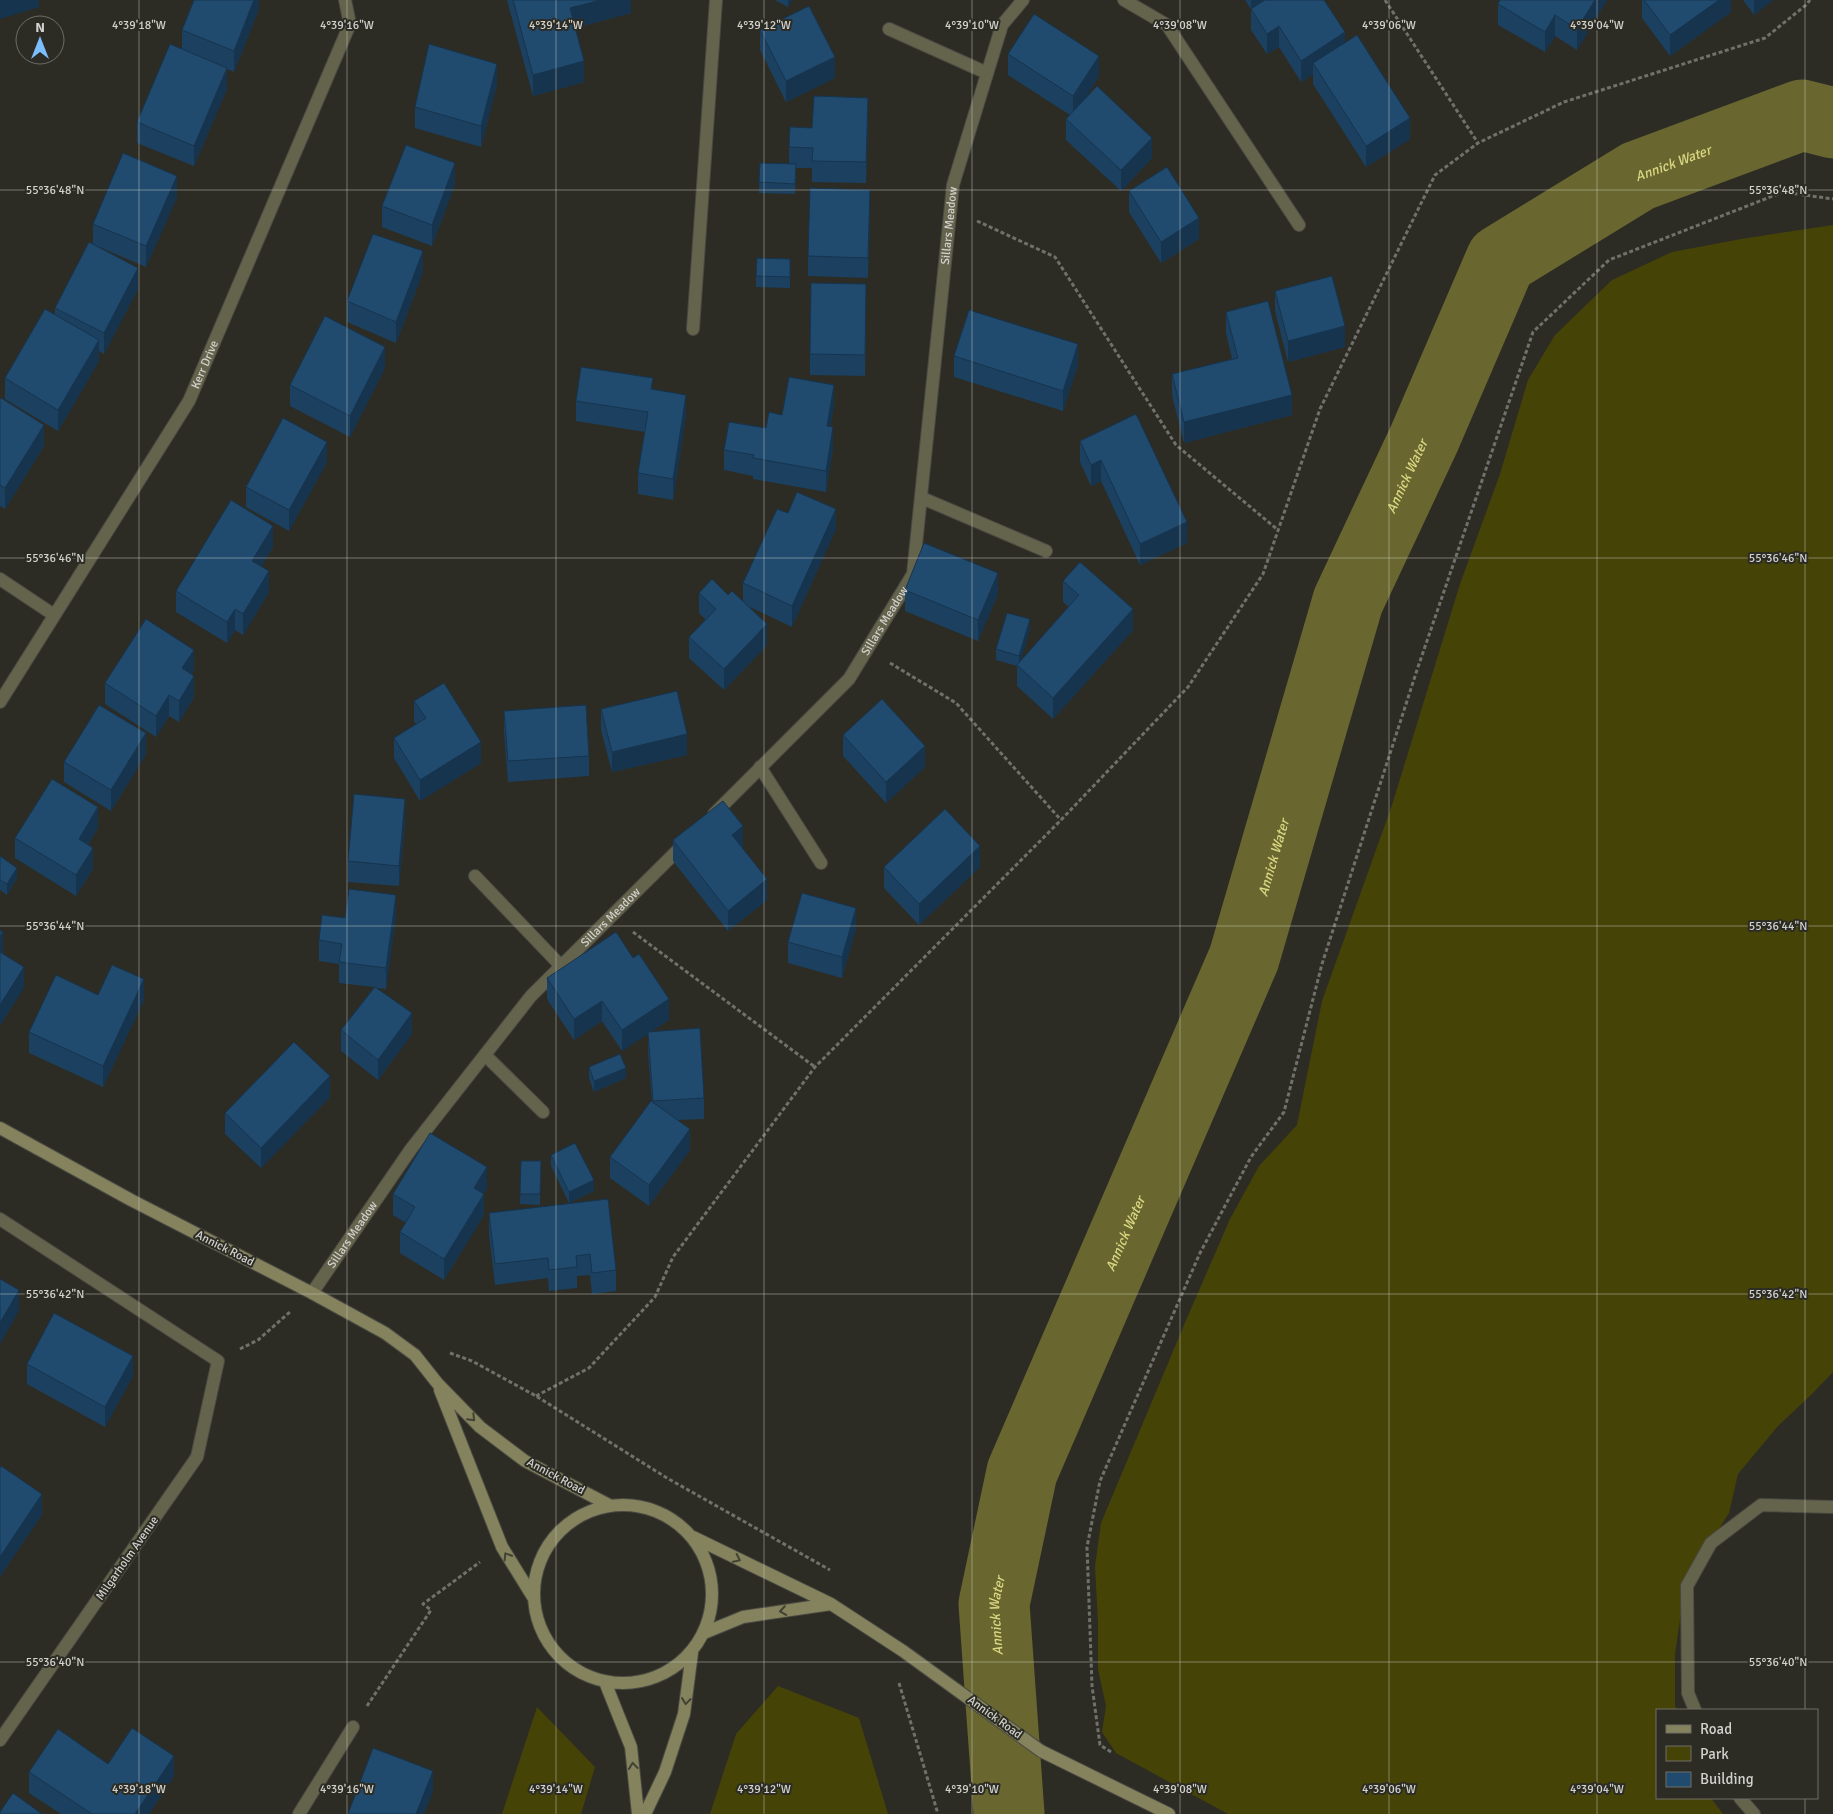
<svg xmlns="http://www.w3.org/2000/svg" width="1833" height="1814" viewBox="0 0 1833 1814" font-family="Signika,sans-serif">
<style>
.green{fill:#464306}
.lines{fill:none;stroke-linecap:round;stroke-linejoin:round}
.river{stroke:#69672f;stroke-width:71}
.service-casing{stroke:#4a4a43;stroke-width:14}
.minor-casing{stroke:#4a4a43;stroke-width:14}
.secondary-casing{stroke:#4a4a43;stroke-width:14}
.path{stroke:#71716c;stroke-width:3;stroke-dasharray:4 2.5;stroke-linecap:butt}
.service{stroke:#64644d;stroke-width:12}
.minor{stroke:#64644d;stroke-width:12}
.secondary{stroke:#84835e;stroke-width:12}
.wall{fill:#1c405f}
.shaded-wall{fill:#16344e}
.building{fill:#204b6f;stroke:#16344e}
.oneway{stroke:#424233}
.ticks{fill:none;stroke:#d1d1cd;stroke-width:1;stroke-opacity:0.45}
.labels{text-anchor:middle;stroke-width:4;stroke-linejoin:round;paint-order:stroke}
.street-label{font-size:12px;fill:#d1d1cd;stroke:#2c2c25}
.water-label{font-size:14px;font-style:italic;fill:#d9d781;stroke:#2c2c25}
.ticks-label{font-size:12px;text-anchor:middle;fill:#d1d1cd;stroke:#2c2c25;stroke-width:4;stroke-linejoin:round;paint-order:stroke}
</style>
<rect width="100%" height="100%" fill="#2c2c25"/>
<path class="green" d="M1833 225V1372L1812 1394 1778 1426 1738 1474 1729 1513 1702 1556 1682 1606 1675 1654V1705L1677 1710H1657V1798H1711L1723 1814H1228L1116 1753 1102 1732 1106 1706 1098 1669V1623L1095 1566 1101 1523 1184 1325 1230 1219 1259 1166 1297 1125 1322 1001 1392 805 1460 584 1500 474 1528 380 1555 335 1612 280 1672 252 1741 239Z
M778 1686 859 1718 888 1814H710L736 1734Z
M537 1707 595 1767 581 1814H502Z"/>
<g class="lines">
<path class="river" id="s1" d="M1009 1814 994 1604 1022 1472 1244 958 1348 601 1424 439 1501 260 1638 176 1802 115 1833 123"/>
<g class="service-casing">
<path id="service" d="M693 329 716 0
M1695 1710 1688 1693 1687 1586 1711 1543 1761 1505 1833 1507
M1740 1798 1754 1814"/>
</g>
<g class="minor-casing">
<g id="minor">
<path d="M1124 0 1167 25 1299 225"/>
<path d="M889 29 987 73"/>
<path d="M922 498 1046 551"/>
<path d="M0 579 54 615"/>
<path id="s2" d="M0 702 189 401 350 24 345 0"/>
<path d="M760 767 821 863"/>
<path id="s3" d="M714 814 849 679 913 574 953 185 1002 25 1023 0"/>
<path d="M475 876 561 966"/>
<path d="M485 1055 543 1112"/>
<path d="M0 1219 218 1361 197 1457 0 1740"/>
<path id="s4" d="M312 1293 411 1149 531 996 686 842"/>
<path d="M299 1814 353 1727"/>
</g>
</g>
<g class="secondary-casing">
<path id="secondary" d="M0 1128 131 1200 312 1293 385 1333 415 1355 438 1384 480 1427 525 1461 609 1505
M440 1390 502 1547 533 1597
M534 1594a89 89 0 1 1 178 0a89 89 0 1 1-178 0Z
M693 1537 831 1604 903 1651 1041 1751 1169 1814
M704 1633 743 1617 831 1604
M605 1682 631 1747 638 1814
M645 1814 665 1772 684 1714 692 1653"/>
</g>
<path class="path" d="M1385 0 1478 143
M977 221 1055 257 1176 445 1278 530
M890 663 956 703 1061 820
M633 932 815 1067
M240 1349 258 1340 291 1311
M450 1353 472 1361 536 1396 667 1478 830 1570
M536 1396 589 1368 655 1297 673 1257 815 1067 1061 820 1188 687 1263 574 1320 409 1435 175 1478 143 1564 102 1765 38 1806 5 1810 0
M899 1683 938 1814
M367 1706 431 1610 423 1604 480 1562
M1111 1752 1100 1745 1092 1686 1087 1547 1100 1481 1200 1253 1251 1157 1284 1112 1322 964 1417 670 1533 332 1609 260 1783 192 1833 199"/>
<use href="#service" class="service"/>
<use href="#minor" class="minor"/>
<use href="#secondary" class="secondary"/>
</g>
<path class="wall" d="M259 0V9L234 72 227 69V89L194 166 137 143V122L182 49V30Z
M507 0H631V13L575 28 584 82 533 96Z
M775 0H792L788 7Z
M1245 0H1324L1345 43 1410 139 1366 167 1313 84V74L1301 82 1279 47 1267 54 1251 30V9Z
M1607 0 1577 50 1555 36 1545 52 1498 25V4Z
M1642 0H1731V12L1670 56 1642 18Z
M1743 0H1773L1754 15Z
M760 30 835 78 786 102 760 50Z
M1008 54 1099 76 1083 101 1152 158 1121 191 1066 140V119L1070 115 1008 75Z
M497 85 481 147 415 128V107Z
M868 119 866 183 812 182V168H796L795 194 759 193 760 163 789 164V147L812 128Z
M455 184 432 246 382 227V206Z
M1129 191 1199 239 1161 263 1129 212Z
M177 197 146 267 97 246 138 289 104 354 99 351V361L58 431 5 399V378L55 315V308L93 244V224Z
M870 211 868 278 808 276V256Z
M790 259V288L756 287V276Z
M423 272 396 343 347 322V301Z
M1275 291 1345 347 1288 362 1275 311Z
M866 305 865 376 810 375V354Z
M1226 312 1292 415 1184 443 1172 395V374L1232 359 1226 333Z
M954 356 1078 365 1063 411 954 377Z
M385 368 350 437 290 406V385Z
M0 399 44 446 5 509 0 506Z
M576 401 686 416 673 500 638 494V473L645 432 576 421Z
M834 406 830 427 833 448 826 492 753 479V476L724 470V450L766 428 782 415Z
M1136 414 1187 543 1140 565 1101 481 1091 486 1080 462V441Z
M327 462 289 531 246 507V487Z
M788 513 836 529 792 627 750 607 767 645 724 690 689 658V637L706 620 699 613V593L728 595 743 601V583Z
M273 547 261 566 269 592 243 635 235 630 227 643 176 612V591Z
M1063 581 1133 630 1053 719 1017 686V666L996 660V649L1030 630 1020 661 1069 607 1063 602Z
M905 590 998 594 978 641 905 611Z
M194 670 191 674 194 697 179 722 169 716 156 737 105 704V683Z
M414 701 481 763 420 801 394 758V738L416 724 414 721Z
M601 709 687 755 612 772 601 730Z
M504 711 589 756V776L508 782 504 732Z
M843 735 925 767 886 803 843 756Z
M146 754 111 811 64 782V762Z
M405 820 399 886 348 882V861Z
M98 828 88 845 93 869 76 896 15 858V838Z
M673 840 743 847 742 848 767 900 728 931 673 861Z
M0 856 17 878 7 895 0 890Z
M884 867H980L919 925 884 888Z
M396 916 386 989 376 988 412 1034 378 1080 341 1051V1030L374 987 339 983V964L319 961V940L345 918Z
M856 929 842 978 788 963V942Z
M547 978 669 1020 652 1031 704 1098V1119L678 1120 690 1150 649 1206 610 1178V1157L652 1102 648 1053V1034L622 1051 602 1021 574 1040 547 999Z
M98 995 144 1000 103 1087 29 1053V1032Z
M589 1067 626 1078 594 1092 589 1078Z
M330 1097 261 1168 225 1134V1113Z
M551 1155 594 1191 569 1203 551 1166Z
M521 1161H541L540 1205 520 1204Z
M487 1188 483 1194 484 1215 444 1280 400 1253V1232L406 1223 393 1215V1194Z
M608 1199 616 1270V1291L592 1294 590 1275 577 1276V1288L549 1291 548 1278 495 1285 489 1234V1213Z
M27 1364 133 1376 105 1427 27 1384Z
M108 1764 174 1776 149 1814H61L29 1793V1772Z"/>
<path class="shaded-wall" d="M0 0H39V7L0 19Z
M254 0H259V9L234 72V51Z
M601 0H631V13L570 29V8Z
M788 0H792L788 7Z
M1251 0H1266L1251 9Z
M1595 0H1607L1577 50V29Z
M1719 0H1731V12L1670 56V35Z
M1754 0H1773L1754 15Z
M1555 15V36L1545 52V32Z
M1279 26V47L1267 54V34Z
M1345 32V53L1313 63V74L1301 82V61Z
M1099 56V76L1073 117V96Z
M835 57V78L786 102V81Z
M584 61V82L533 96V75Z
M497 64V85L481 147V126Z
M227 68V89L194 166V146Z
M868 98V119L866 183V162Z
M1410 118V139L1366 167V146Z
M1152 138V158L1121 191V170Z
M455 163V184L432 246V225Z
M177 176V197L146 267V246Z
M870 190V211L868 278V258Z
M1199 218V239L1161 263V242Z
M423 251V272L396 343V322Z
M138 268V289L104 354V333Z
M1345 326V347L1288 362V341Z
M99 340V361L58 431V410Z
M1078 344V365L1063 411V391Z
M385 347V368L350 437V416Z
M834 385V406L827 447V426Z
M686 395V416L673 500V479Z
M1292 395V415L1184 443V422Z
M44 425V446L5 509V488Z
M833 427V448L826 492V471Z
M327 442V462L289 531V510Z
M1101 460V481L1091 486V465Z
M836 509V529L792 627V606Z
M1187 522V543L1140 565V544Z
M273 526V547L252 582V561Z
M269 571V592L243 635V614Z
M998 573V594L978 641V620Z
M235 609V630L227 643V622Z
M1133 609V630L1053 719V698Z
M1030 619V630L1019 666V656Z
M767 624V645L724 690V669Z
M194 650V670L182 689V668Z
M194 676V697L179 722V701Z
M169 695V716L156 737V716Z
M146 733V754L111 811V790Z
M687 734V755L612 772V752Z
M481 742V763L420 801V780Z
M925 746V767L886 803V782Z
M405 799V820L399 886V866Z
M98 807V828L79 860V839Z
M743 826V847L732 856V835Z
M980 846V867L919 925V904Z
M93 848V869L76 896V875Z
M17 868V878L7 895V884Z
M767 879V900L728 931V911Z
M396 895V916L386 989V968Z
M856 908V929L842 978V957Z
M3 932V953L0 958V937Z
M24 967V988L0 1026V1005Z
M144 979V1000L103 1087V1066Z
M669 999V1020L622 1051V1030Z
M602 1001V1021L574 1040V1019Z
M412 1013V1034L378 1080V1060Z
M626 1068V1078L594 1092V1081Z
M330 1076V1097L261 1168V1148Z
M690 1129V1150L649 1206V1185Z
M487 1167V1188L474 1209V1188Z
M594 1180V1191L569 1203V1192Z
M484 1194V1215L444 1280V1259Z
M19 1290V1311L0 1344V1323Z
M133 1356V1376L105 1427V1407Z
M42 1494V1515L0 1577V1557Z
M174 1756V1776L149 1814H135Z
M433 1771V1792L424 1814H416Z"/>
<path class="building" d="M194 0H254L234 51 182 30Z
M513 0H601L570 8 584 61 533 75Z
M1265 0H1324L1345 32 1301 61 1279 26 1267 34 1251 9Z
M1500 0H1595L1577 29 1555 15 1545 32 1498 4Z
M1644 0H1719L1670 35Z
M809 6 835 57 786 81 760 30Z
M1034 14 1099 56 1073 96 1008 54Z
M1357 35 1410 118 1366 146 1313 63Z
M170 44 227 68 194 146 137 122Z
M429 44 497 64 481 126 415 107Z
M1097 86 1152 138 1121 170 1066 119Z
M814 96 868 98 866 162 812 161 813 148 789 147 790 127 812 128Z
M406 145 455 163 432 225 382 206Z
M123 153 177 176 146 246 93 224Z
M760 163 796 164 795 184 759 182Z
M1167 167 1199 218 1161 242 1129 191Z
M810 188 870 190 868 258 808 256Z
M373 234 423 251 396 322 347 301Z
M89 242 138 268 104 333 55 308Z
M757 258 790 259V277L756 276Z
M1332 276 1345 326 1288 341 1275 291Z
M811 283 866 284 865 355 810 354Z
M1268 301 1292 395 1184 422 1172 374 1238 358 1226 312Z
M45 309 99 340 58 410 5 378Z
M969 310 1078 344 1063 391 954 356Z
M325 316 385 347 350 416 290 385Z
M581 367 653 378 651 389 686 395 673 479 638 473 648 412 576 401Z
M789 377 834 385 827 426 833 427 826 471 753 458 754 455 724 450 729 422 766 428 769 412 782 415Z
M1 398 44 425 5 488 0 485V399Z
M1136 414 1187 522 1140 544 1101 460 1091 465 1080 441Z
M283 418 327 442 289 510 246 487Z
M797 492 836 509 792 606 743 583 777 509 788 513Z
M231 500 273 526 252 561 269 571 243 614 235 609 227 622 176 591Z
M924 543 998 573 978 620 905 590Z
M1080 562 1133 609 1053 698 1017 665 1079 595 1063 581Z
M712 579 728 595 732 591 767 624 724 669 689 637 716 609 699 593Z
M1007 613 1030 619 1019 656 996 649Z
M146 619 194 650 182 668 194 676 179 701 169 695 156 716 105 683Z
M444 683 481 742 420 780 394 738 426 718 414 701Z
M677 691 687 734 612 752 601 709Z
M882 699 925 746 886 782 843 735Z
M99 705 146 733 111 790 64 762Z
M586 705 589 756 508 761 504 711Z
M52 779 98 807 79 839 93 848 76 875 15 838Z
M354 794 405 799 399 866 348 861Z
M723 801 743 826 732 835 767 879 728 911 673 840Z
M945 809 980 846 919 904 884 867Z
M0 856 17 868 7 884 0 880Z
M349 889 396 895 386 968 339 962 342 944 319 940 322 915 345 918Z
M802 893 856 908 842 957 788 942Z
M0 930 3 932 0 937Z
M616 932 633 958 639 954 669 999 622 1030 602 1001 574 1019 547 978Z
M0 952 24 967 0 1005Z
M112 965 144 979 103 1066 29 1032 56 975 98 995Z
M375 987 412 1013 378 1060 341 1030Z
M700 1028 704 1098 653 1101 648 1032Z
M294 1042 330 1076 261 1148 225 1113Z
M620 1054 626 1068 594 1081 589 1067Z
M651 1101 690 1129 649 1185 610 1157Z
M430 1133 487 1167 474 1188 484 1194 444 1259 400 1232 415 1207 393 1194Z
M575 1143 594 1180 569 1192 551 1155Z
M521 1161H541L540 1194H520Z
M608 1199 616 1270 592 1273 590 1254 576 1256 577 1267 549 1270 548 1258 495 1264 489 1213Z
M0 1279 19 1290 0 1323Z
M54 1313 133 1356 105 1407 27 1364Z
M1 1466 42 1494 0 1557V1468Z
M132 1728 174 1756 135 1814H92L29 1772 58 1729 108 1764Z
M373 1748 433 1771 416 1814H348Z
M13 1793 42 1814H0V1812Z"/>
<defs><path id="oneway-chevron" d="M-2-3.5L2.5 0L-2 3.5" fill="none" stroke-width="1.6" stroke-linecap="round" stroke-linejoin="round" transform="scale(1.25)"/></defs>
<g class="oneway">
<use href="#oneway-chevron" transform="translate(472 1418) rotate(45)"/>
<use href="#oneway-chevron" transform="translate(507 1556) rotate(-122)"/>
<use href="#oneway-chevron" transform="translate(737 1559) rotate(26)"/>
<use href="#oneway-chevron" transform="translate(783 1611) rotate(171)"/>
<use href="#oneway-chevron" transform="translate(686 1701) rotate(97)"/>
<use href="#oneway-chevron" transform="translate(633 1766) rotate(-96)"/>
</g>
<path class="ticks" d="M139 0V1814M347 0V1814M556 0V1814M764 0V1814M972 0V1814M1180 0V1814M1389 0V1814M1597 0V1814M1805 0V1710M0 190H1833M0 558H1833M0 926H1833M0 1294H1833M0 1662H1833M1805 1798V1814"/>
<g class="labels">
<g class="street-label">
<text dy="4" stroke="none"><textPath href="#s3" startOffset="664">Sillars Meadow</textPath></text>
<text dy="4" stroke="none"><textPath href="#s2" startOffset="395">Kerr Drive</textPath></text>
<text dy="4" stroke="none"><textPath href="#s3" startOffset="259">Sillars Meadow</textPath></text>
<text dy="4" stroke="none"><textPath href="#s4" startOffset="481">Sillars Meadow</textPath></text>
<text dy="4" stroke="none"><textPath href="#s4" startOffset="71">Sillars Meadow</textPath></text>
<text transform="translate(225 1248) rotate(27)" y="4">Annick Road</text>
<text transform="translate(556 1476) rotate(28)" y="4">Annick Road</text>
<text transform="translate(127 1558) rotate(-55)" y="4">Milgarholm Avenue</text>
<text transform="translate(995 1717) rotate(36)" y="4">Annick Road</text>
</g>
<g class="water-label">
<text dy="5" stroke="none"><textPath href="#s1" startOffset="1849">Annick Water</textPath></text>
<text dy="5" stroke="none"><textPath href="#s1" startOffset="1415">Annick Water</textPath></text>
<text dy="5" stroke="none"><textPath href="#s1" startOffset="1010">Annick Water</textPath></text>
<text dy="5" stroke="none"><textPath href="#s1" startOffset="605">Annick Water</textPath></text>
<text dy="5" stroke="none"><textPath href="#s1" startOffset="199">Annick Water</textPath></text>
</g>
</g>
<g class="ticks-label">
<text x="139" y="29">4°39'18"W</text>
<text x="347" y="29">4°39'16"W</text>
<text x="556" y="29">4°39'14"W</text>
<text x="764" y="29">4°39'12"W</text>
<text x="972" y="29">4°39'10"W</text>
<text x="1180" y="29">4°39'08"W</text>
<text x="1389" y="29">4°39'06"W</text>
<text x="1597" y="29">4°39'04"W</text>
<text x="55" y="194">55°36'48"N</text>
<text x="1778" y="194">55°36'48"N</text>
<text x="55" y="562">55°36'46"N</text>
<text x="1778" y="562">55°36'46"N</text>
<text x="55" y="930">55°36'44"N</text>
<text x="1778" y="930">55°36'44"N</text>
<text x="55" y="1298">55°36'42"N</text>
<text x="1778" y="1298">55°36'42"N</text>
<text x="55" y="1666">55°36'40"N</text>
<text x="1778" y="1666">55°36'40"N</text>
<text x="139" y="1793">4°39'18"W</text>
<text x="347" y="1793">4°39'16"W</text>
<text x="556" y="1793">4°39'14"W</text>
<text x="764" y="1793">4°39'12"W</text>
<text x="972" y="1793">4°39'10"W</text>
<text x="1180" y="1793">4°39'08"W</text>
<text x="1389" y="1793">4°39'06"W</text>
<text x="1597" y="1793">4°39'04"W</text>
</g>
<rect x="1656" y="1709" width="162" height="90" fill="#2c2c25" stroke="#6e6e68"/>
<rect x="1666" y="1725" width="25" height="8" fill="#84835e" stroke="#6e6e68"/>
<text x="1700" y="1734" font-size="15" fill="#d1d1cd">Road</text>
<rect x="1666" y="1746" width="25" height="15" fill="#464306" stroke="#6e6e68"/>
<text x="1700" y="1759" font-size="15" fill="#d1d1cd">Park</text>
<rect x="1666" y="1772" width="25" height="15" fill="#204b6f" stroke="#6e6e68"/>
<text x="1700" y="1784" font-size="15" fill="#d1d1cd">Building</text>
<g transform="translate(40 40)"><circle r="24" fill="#2c2c25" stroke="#6e6e68"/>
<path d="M0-4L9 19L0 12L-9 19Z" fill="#7cbef9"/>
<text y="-8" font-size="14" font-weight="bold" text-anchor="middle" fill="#d1d1cd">N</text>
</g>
</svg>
